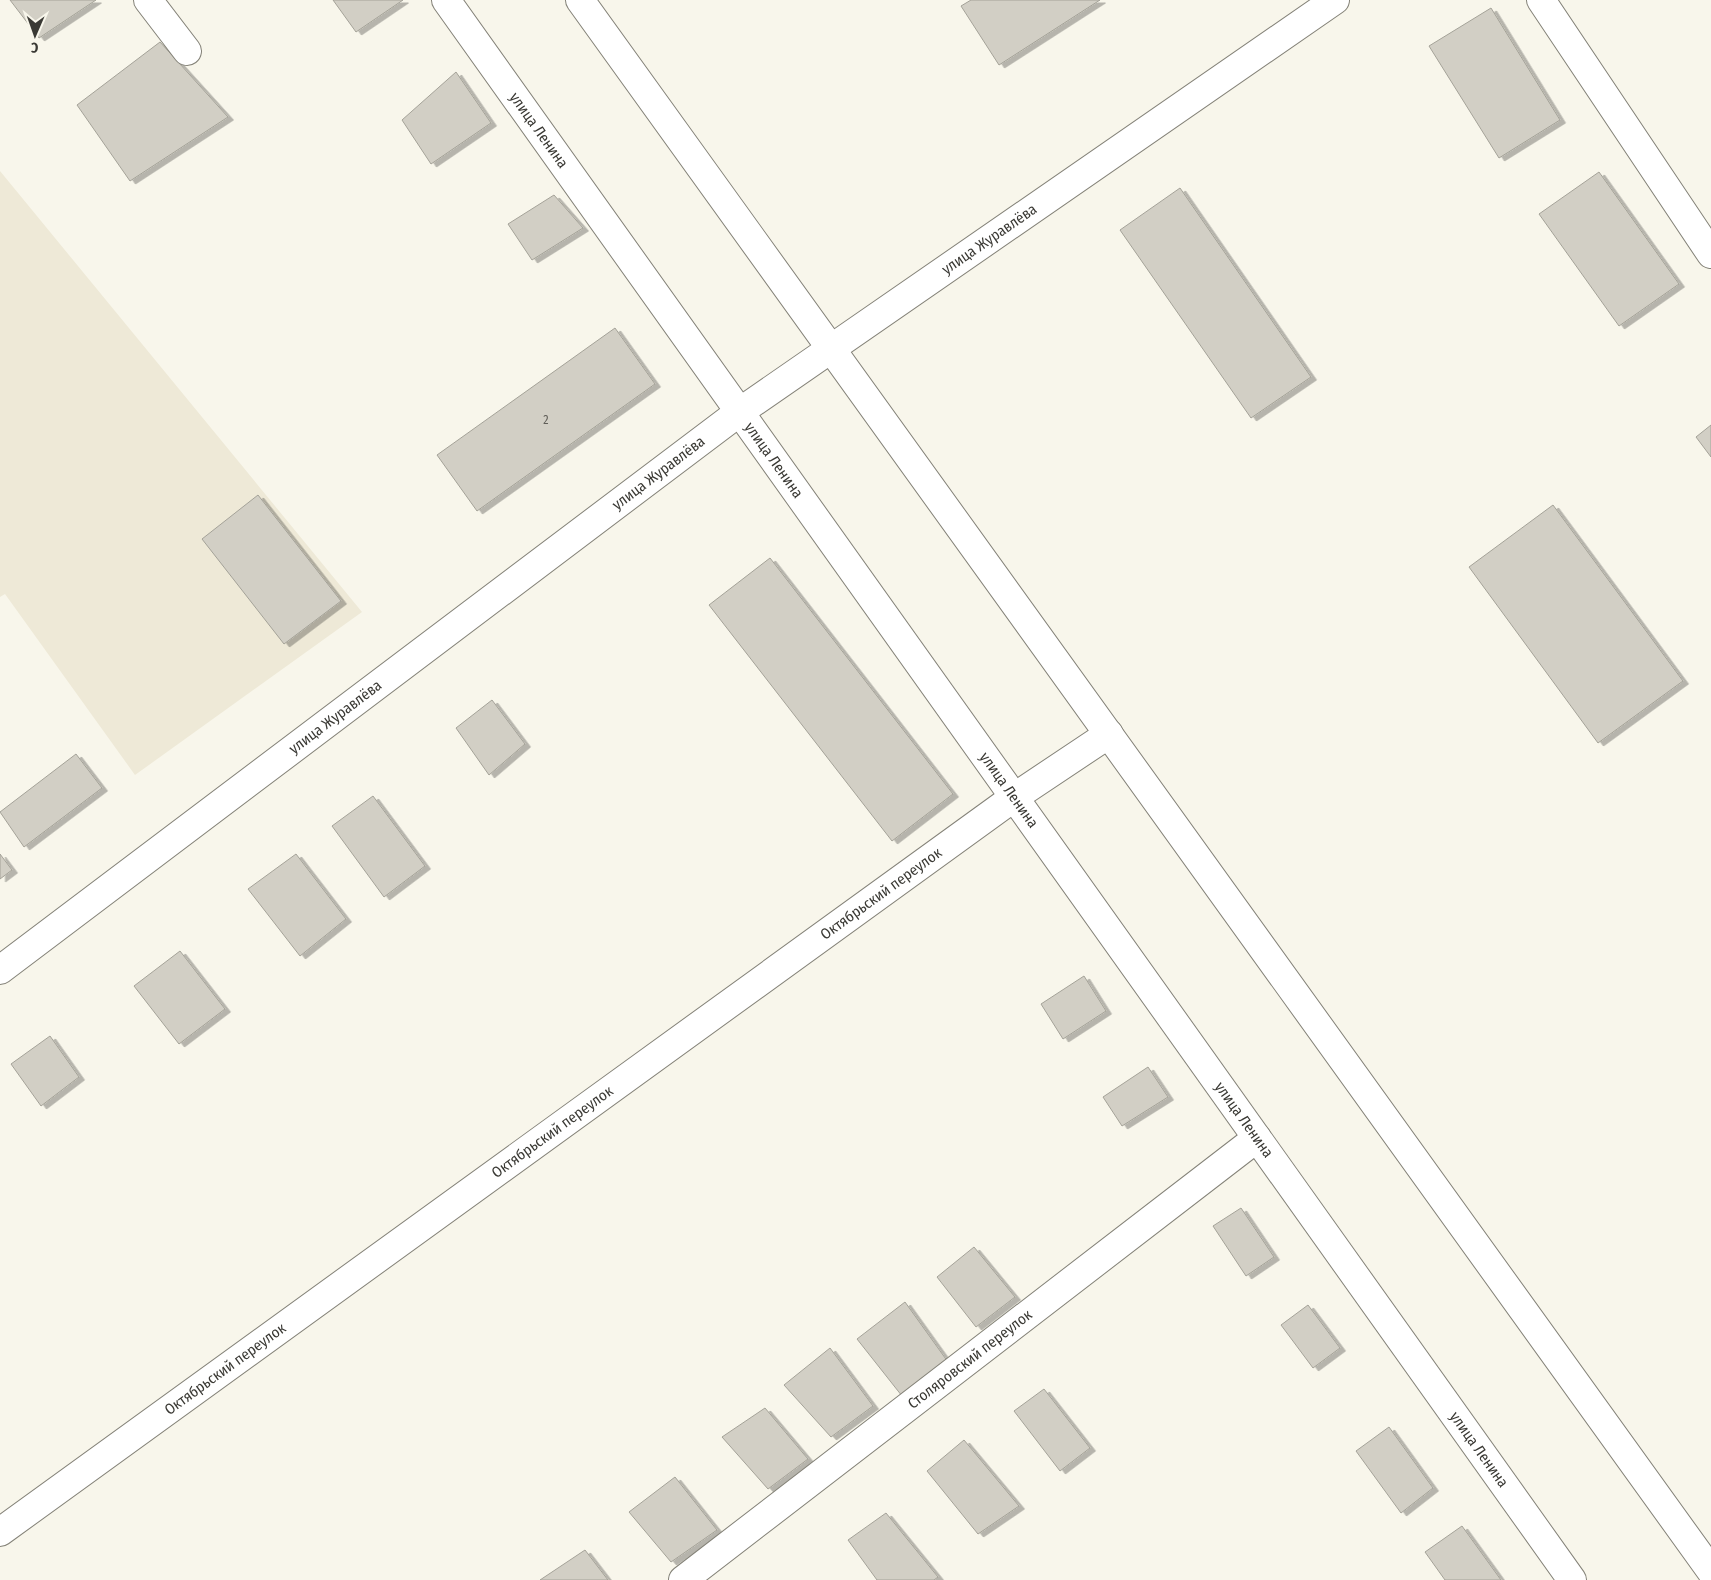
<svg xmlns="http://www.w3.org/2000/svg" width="1711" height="1580" viewBox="0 0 1711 1580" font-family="'Fira Sans Condensed',sans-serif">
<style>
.built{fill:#eee9d7}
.building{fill:#d2cfc5;stroke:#a4a298;filter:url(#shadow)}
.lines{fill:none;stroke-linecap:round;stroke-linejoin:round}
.minor-casing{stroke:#848278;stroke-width:30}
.minor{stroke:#fff;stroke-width:28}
.labels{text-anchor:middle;stroke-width:4;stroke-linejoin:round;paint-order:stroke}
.number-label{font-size:12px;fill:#605e58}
.street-label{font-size:15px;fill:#3a3934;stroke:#f8f6eb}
</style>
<defs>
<filter id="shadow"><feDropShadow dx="5.5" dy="3" stdDeviation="0" flood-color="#0004"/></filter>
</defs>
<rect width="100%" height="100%" fill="#f8f6eb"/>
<path class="built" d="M0 171 362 612 135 775 5 594 0 597Z"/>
<path class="building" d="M10 0H96L39 38Z
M333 0H403L356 32Z
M971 0H1100L999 65 961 6Z
M1491 8 1560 120 1499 158 1429 46Z
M160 42 228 117 130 181 77 105Z
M456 72 491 123 431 164 402 120Z
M1599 172 1679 284 1619 326 1539 214Z
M1180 188 1311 377 1251 418 1120 230Z
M554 195 583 228 532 260 508 224Z
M615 328 655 384 477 511 437 455Z
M1711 425V457L1696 437Z
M258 495 341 601 284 644 202 539Z
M1553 505 1683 681 1598 743 1469 567Z
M770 558 953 794 892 841 709 605Z
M492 700 525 744 489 775 456 728Z
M76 754 102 788 24 847 0 812Z
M373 796 425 866 384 897 332 826Z
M0 854 12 870 0 879Z
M296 854 346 919 300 956 248 889Z
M180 951 225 1009 179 1044 134 986Z
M1084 976 1106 1011 1063 1039 1041 1004Z
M50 1036 79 1077 41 1106 11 1064Z
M1148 1067 1168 1097 1122 1126 1103 1097Z
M1241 1208 1274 1257 1246 1276 1213 1226Z
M974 1247 1015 1297 976 1327 937 1277Z
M905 1302 948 1362 902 1396 857 1339Z
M1308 1305 1340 1348 1313 1368 1281 1325Z
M830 1348 873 1406 831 1437 784 1385Z
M1044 1389 1090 1448 1060 1471 1014 1411Z
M765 1408 808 1459 768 1489 722 1437Z
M1389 1427 1433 1488 1401 1513 1356 1451Z
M964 1440 1019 1506 978 1534 927 1471Z
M675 1477 717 1530 671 1562 629 1512Z
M886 1513 938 1577 934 1580H877L848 1540Z
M1462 1526 1501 1580H1445L1425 1552Z
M585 1550 608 1580H540Z"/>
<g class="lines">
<g class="minor-casing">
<g id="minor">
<path d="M148 0 187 51"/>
<path id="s1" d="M446 0 1572 1580"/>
<path d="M580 0 1711 1571"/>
<path d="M1541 0 1711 254"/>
<path id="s2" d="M0 970 738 413 1335 0"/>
<path id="s3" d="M0 1532 1013 798 1109 734"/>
<path id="s4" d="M683 1580 1257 1138"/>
</g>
</g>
<use href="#minor" class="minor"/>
</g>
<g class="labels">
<g class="number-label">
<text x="546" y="424">2</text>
</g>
<g class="street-label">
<text dy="5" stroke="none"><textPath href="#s1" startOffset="160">улица Ленина</textPath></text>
<text dy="5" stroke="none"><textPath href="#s2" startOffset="1230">улица Журавлёва</textPath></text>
<text dy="5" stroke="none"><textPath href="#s1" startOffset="565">улица Ленина</textPath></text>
<text dy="5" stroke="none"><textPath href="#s2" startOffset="825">улица Журавлёва</textPath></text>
<text dy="5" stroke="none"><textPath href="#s2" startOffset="420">улица Журавлёва</textPath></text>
<text dy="5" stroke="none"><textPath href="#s1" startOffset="970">улица Ленина</textPath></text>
<text dy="5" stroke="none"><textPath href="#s3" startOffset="1088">Октябрьский переулок</textPath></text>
<text dy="5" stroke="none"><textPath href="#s1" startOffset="1375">улица Ленина</textPath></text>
<text dy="5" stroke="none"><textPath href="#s3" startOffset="682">Октябрьский переулок</textPath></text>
<text dy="5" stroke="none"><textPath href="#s4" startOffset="362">Столяровский переулок</textPath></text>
<text dy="5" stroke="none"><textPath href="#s3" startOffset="278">Октябрьский переулок</textPath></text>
<text dy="5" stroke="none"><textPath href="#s1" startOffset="1780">улица Ленина</textPath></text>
</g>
</g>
<g transform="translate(35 35) rotate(182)" stroke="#f8f6eb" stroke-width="4" paint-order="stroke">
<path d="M0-4L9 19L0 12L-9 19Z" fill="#3a3934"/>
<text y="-8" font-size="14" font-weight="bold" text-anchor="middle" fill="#3a3934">С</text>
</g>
</svg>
